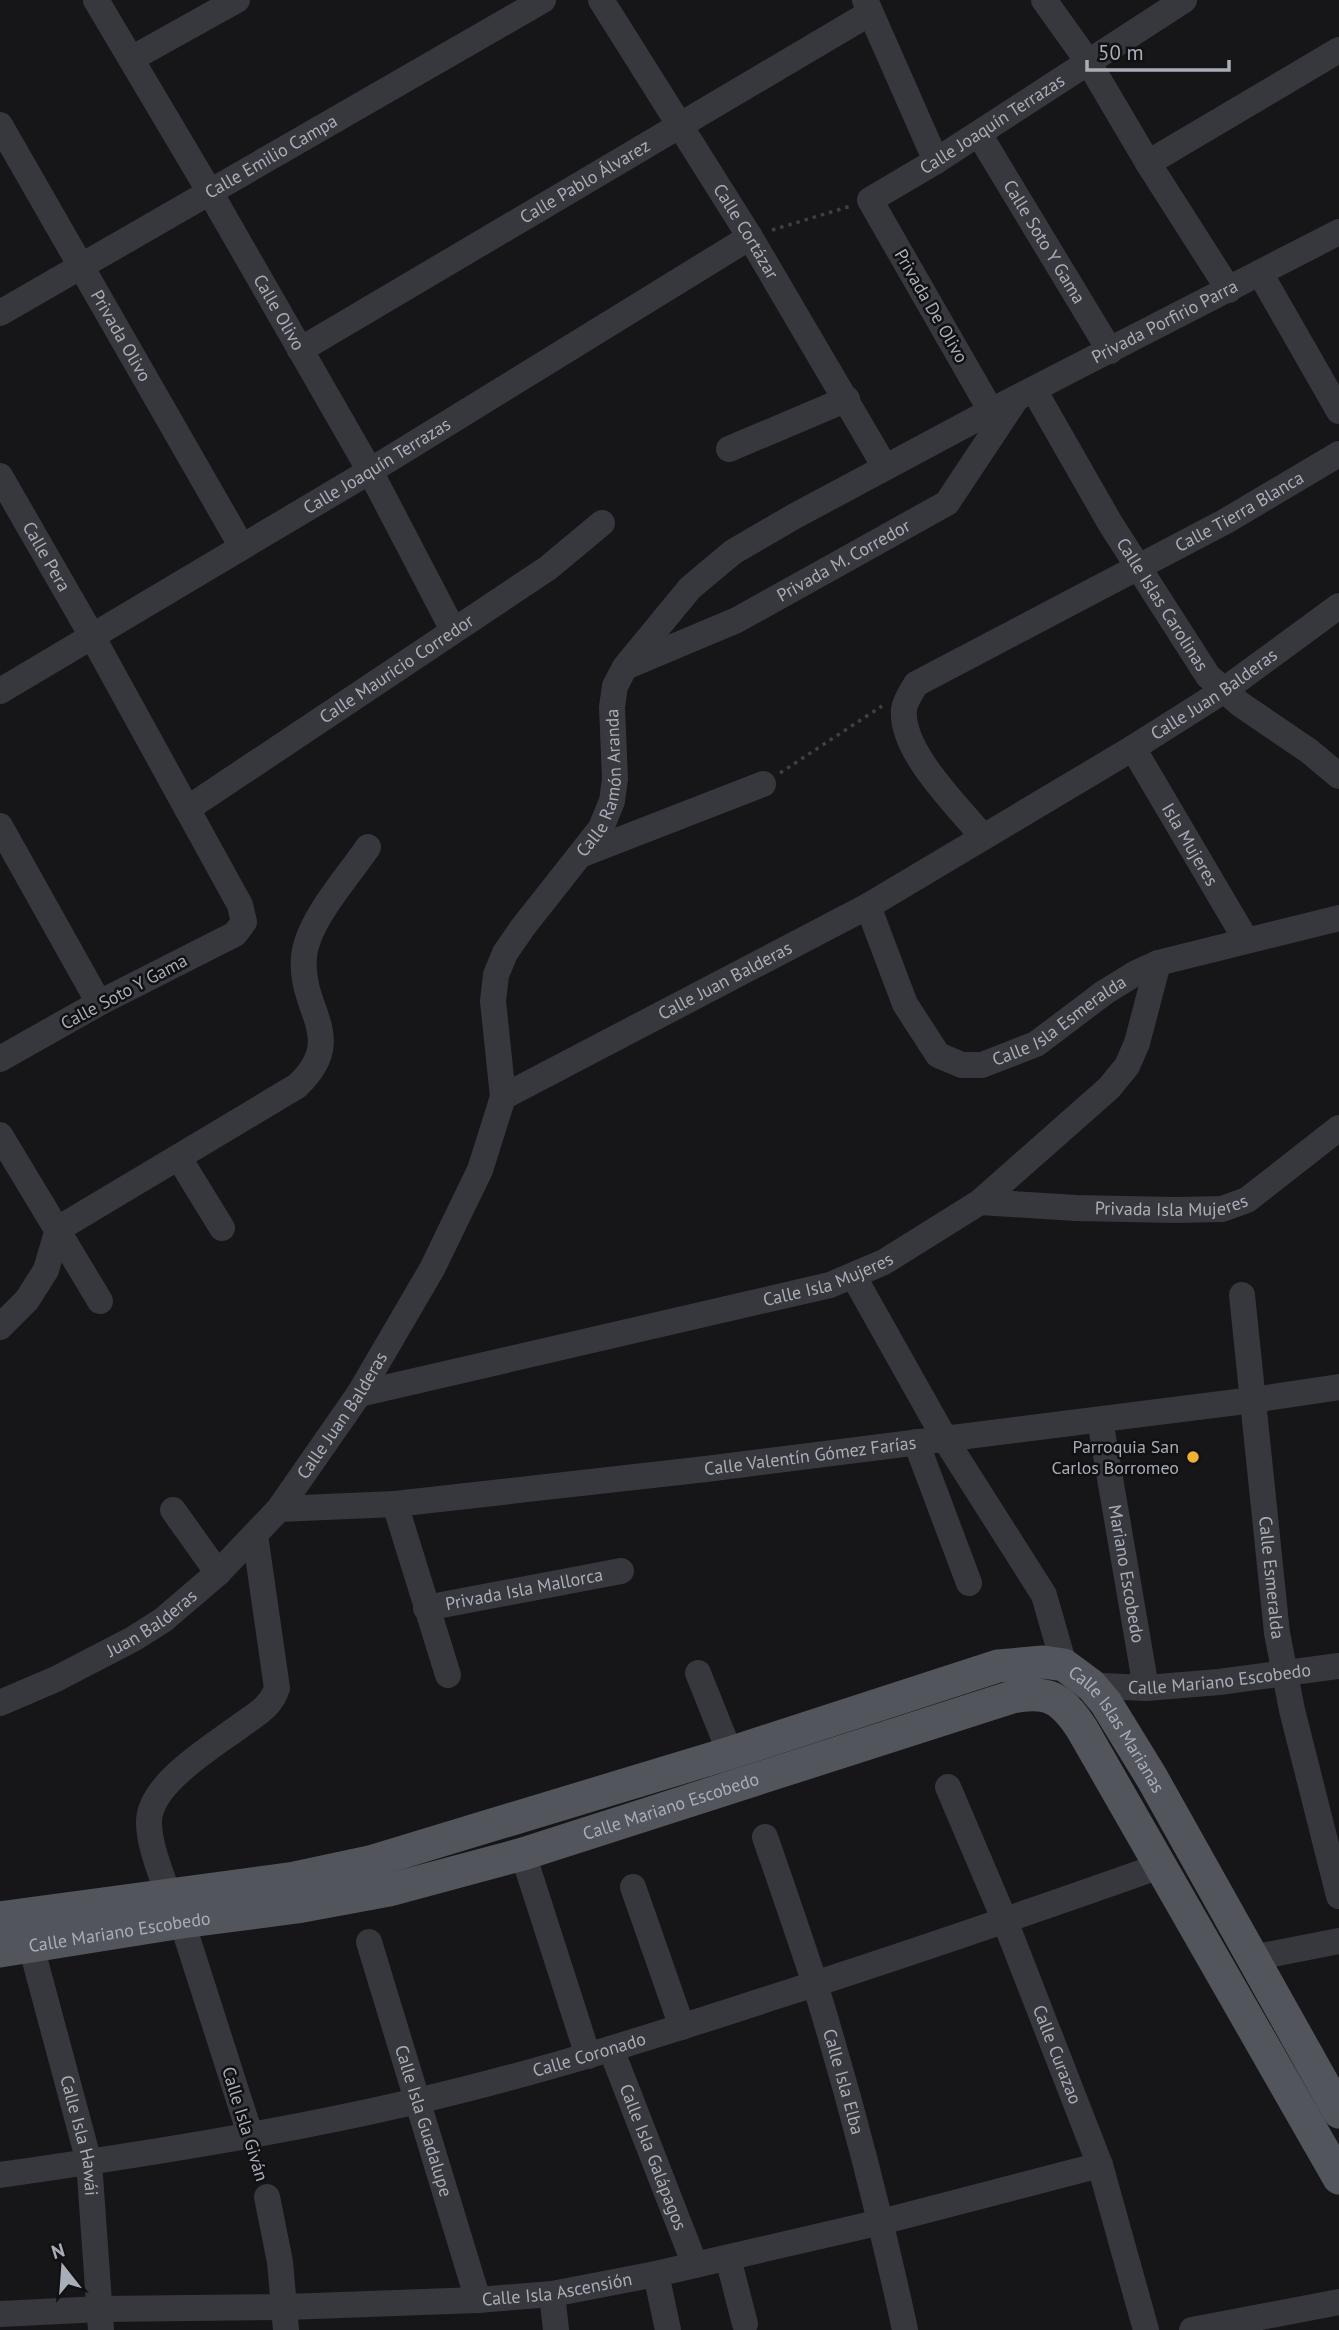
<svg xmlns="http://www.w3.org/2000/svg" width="1339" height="2330" viewBox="0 0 1339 2330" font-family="'PT Sans',sans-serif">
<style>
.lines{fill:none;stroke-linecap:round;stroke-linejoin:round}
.path{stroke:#3d3f44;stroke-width:3.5;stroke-dasharray:3.5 5;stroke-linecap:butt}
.minor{stroke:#37383d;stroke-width:26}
.major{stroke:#53555c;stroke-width:33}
.poi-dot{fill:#f2b134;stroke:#111113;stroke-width:2.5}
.labels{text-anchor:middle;stroke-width:5;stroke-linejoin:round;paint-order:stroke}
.street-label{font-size:18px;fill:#a8adb8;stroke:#111113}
.poi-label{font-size:18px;fill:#a8adb8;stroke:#111113;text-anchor:end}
</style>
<rect width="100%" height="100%" fill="#161618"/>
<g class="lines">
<path class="path" d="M772 230 851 206
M780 773 882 706
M255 2155 262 2178"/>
<g class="minor">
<path id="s1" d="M96 0 211 194 370 471 453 630"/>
<path id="s2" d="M601 0 750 237 885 467"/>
<path d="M865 0 936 161"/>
<path d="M1044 0 1089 63 1148 163 1229 290"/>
<path d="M131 59 237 0"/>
<path id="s3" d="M0 125 242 547"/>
<path id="s4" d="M979 134 1110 351"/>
<path d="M1148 163 1339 50"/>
<path d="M1260 273 1339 411"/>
<path id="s5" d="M0 313 543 0"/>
<path id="s6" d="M300 350 870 13"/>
<path id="s7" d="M1034 390 1110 523 1208 676 1240 704 1309 751 1339 776"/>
<path id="s8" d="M991 411 870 200 936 161 1184 0"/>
<path d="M729 449 847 399"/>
<path id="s9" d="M0 476 92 636 240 905 244 922 235 934 99 1003 0 1059"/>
<path id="s10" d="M630 665 737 620 947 503 1016 399"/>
<path id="s11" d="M0 691 370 471 750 237"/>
<path id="s12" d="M1133 748 1246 940"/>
<path id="s13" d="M187 809 548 568 602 523"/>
<path d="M0 826 99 1003"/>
<path id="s14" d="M983 837C957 805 900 751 904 709 905 701 912 691 916 684L1226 521 1339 454"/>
<path d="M583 854 763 784"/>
<path id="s15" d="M868 906 905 1004 938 1055 962 1065H982L1036 1044 1105 992 1136 973 1158 963 1339 918"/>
<path id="s16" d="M503 1097 493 1001 496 975 505 953 523 927 601 828 612 801 615 779 612 707 615 686 625 667 690 588 733 552 793 517 991 411 1339 232"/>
<path d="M0 1135 100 1301"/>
<path d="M179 1158 222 1228"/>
<path id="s17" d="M980 1202 1076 1208 1176 1210 1222 1209 1247 1200 1339 1128"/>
<path d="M854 1277 945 1439 1044 1595 1064 1665"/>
<path id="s18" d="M1242 1295 1277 1633 1292 1710 1339 1896"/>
<path d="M0 1327 27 1300 46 1270 58 1229 297 1086C349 1037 299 1011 304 957 307 921 348 877 368 847"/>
<path id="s19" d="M359 1394 830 1285 884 1262 980 1202 1109 1088 1127 1066 1137 1043 1158 963"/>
<path id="s20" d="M1100 1420 1146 1688"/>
<path d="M916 1442 969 1583"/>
<path d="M395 1504 448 1675"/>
<path id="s21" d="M279 1509 395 1504 706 1469 1253 1400 1339 1387"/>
<path d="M173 1510 218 1573"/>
<path id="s22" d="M426 1608 621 1571"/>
<path d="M698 1673 730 1753"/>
<path id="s23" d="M1080 1685 1146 1688 1219 1682 1339 1666"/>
<path id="s24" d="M0 1703 56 1679 133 1639 163 1620 218 1573 279 1509 359 1394 432 1269 480 1170 503 1097 868 906 1133 748 1223 691 1339 606"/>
<path id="s25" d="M948 1787 1005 1921 1100 2165 1146 2330"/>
<path id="s26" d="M765 1837C782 1886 799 1935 815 1984 850 2098 880 2214 905 2330"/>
<path d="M523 1854 588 2056"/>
<path d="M633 1887 682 2027"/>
<path d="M168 1895C161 1872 149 1846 149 1822 149 1784 212 1747 240 1726 255 1715 271 1707 277 1688L255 1535"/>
<path d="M182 1922 250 2134"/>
<path id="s27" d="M369 1942 478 2300"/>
<path id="s28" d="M31 1946 89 2162 101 2330"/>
<path d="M1252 1958 1339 1941"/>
<path id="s29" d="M611 2049 695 2265"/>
<path id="s30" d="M0 2175C139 2155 280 2133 417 2101 538 2073 658 2035 777 1996 905 1955 1033 1911 1160 1866"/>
<path d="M267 2197 280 2262 286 2330"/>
<path d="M728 2258 745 2324"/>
<path d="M656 2274 668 2330"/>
<path d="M552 2294 556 2330"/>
<path id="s31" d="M0 2314 100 2309 286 2307 478 2300 552 2294 656 2274 881 2222 1100 2165"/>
<path d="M1192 2330 1339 2302"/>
</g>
<g class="major">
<path id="s32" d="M0 1918 295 1878 370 1862 730 1753 998 1666 1043 1662 1064 1665 1091 1685 1106 1703 1152 1778 1339 2112"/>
<path id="s33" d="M0 1951 182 1922 297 1907 389 1890 523 1854 1012 1697C1048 1690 1062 1698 1082 1729L1339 2178"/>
</g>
</g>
<circle class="poi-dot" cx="1193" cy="1457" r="7"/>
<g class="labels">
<g class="street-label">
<text dy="6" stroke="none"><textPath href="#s8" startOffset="387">Calle Joaquín Terrazas</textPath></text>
<text dy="6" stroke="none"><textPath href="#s5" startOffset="313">Calle Emilio Campa</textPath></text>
<text dy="6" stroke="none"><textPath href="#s6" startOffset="331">Calle Pablo Álvarez</textPath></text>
<text dy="6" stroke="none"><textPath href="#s2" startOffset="273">Calle Cortázar</textPath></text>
<text dy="6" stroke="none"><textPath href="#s4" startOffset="126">Calle Soto Y Gama</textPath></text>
<text transform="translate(931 306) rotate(60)" y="6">Privada De Olivo</text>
<text dy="6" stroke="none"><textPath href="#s1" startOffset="362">Calle Olivo</textPath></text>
<text dy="6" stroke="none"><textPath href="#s16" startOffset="1118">Privada Porfirio Parra</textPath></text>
<text dy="6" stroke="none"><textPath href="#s3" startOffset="243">Privada Olivo</textPath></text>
<text dy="6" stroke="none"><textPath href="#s11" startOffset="439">Calle Joaquín Terrazas</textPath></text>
<text dy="6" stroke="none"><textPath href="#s14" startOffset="548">Calle Tierra Blanca</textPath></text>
<text dy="6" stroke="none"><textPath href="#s9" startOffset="93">Calle Pera</textPath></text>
<text dy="6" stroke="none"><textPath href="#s10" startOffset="238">Privada M. Corredor</textPath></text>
<text dy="6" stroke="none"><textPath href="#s7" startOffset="250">Calle Islas Carolinas</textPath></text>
<text dy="6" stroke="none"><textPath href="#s13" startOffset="252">Calle Mauricio Corredor</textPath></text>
<text dy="6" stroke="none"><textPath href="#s24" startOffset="1633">Calle Juan Balderas</textPath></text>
<text dy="6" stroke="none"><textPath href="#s16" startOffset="348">Calle Ramón Aranda</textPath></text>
<text dy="6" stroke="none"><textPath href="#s12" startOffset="112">Isla Mujeres</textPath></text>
<text dy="6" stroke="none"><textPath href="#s24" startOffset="1066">Calle Juan Balderas</textPath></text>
<text transform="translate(124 992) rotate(-28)" y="6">Calle Soto Y Gama</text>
<text dy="6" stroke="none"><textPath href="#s15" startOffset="301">Calle Isla Esmeralda</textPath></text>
<text dy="6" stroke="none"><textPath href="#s17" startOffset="192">Privada Isla Mujeres</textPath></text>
<text dy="6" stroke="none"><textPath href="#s19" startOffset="483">Calle Isla Mujeres</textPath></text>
<text dy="6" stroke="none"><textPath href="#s24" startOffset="457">Calle Juan Balderas</textPath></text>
<text dy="6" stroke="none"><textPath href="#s21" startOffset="534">Calle Valentín Gómez Farías</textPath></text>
<text dy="6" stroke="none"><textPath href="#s20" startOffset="156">Mariano Escobedo</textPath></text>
<text dy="6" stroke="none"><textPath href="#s18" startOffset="284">Calle Esmeralda</textPath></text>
<text dy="6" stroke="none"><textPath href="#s22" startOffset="100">Privada Isla Mallorca</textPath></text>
<text dy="6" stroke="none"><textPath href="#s24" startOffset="172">Juan Balderas</textPath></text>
<text dy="6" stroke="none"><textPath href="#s23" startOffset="140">Calle Mariano Escobedo</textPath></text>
<text dy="6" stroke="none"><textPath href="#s32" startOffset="1183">Calle Islas Marianas</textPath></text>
<text dy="6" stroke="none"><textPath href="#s33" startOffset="688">Calle Mariano Escobedo</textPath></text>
<text dy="6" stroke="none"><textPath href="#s33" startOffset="121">Calle Mariano Escobedo</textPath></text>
<text dy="6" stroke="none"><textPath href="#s30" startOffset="602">Calle Coronado</textPath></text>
<text dy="6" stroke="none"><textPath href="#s25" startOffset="289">Calle Curazao</textPath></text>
<text dy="6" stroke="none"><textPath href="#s26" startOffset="257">Calle Isla Elba</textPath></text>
<text dy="6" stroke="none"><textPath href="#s27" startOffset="187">Calle Isla Guadalupe</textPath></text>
<text transform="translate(245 2124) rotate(73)" y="6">Calle Isla Giván</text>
<text dy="6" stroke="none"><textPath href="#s28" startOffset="196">Calle Isla Hawái</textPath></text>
<text dy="6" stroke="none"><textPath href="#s29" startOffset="116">Calle Isla Galápagos</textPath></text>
<text dy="6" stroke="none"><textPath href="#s31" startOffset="558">Calle Isla Ascensión</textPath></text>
</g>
<g class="poi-label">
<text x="1179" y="1453">Parroquia San<tspan x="1179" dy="21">Carlos Borromeo</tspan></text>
</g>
</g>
<g transform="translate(63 2267) rotate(343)" stroke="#111113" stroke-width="5" paint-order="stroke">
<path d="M0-5L12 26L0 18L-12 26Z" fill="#a8adb8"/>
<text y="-10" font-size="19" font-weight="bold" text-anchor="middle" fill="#a8adb8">N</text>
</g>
<path d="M1087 60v10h142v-10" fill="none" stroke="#a8adb8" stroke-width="3.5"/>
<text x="1098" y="60" font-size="21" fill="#a8adb8" stroke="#111113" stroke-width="5" paint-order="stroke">50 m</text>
</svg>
